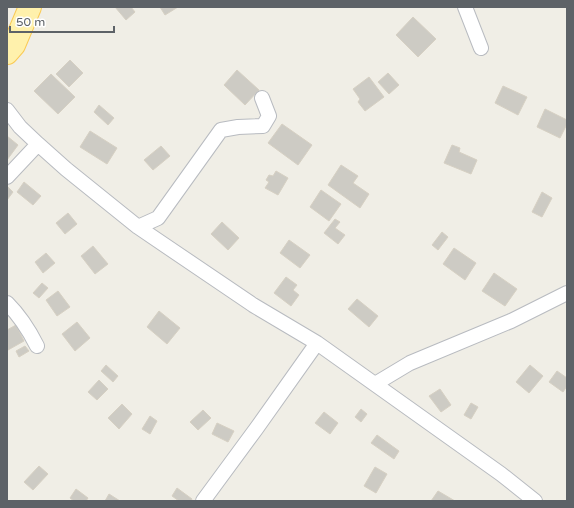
<svg xmlns="http://www.w3.org/2000/svg" width="574" height="508" viewBox="0 0 574 508" font-family="'Varela Round',sans-serif">
<style>
.building{fill:#cdcbc4;stroke:#d6d0c3}
.lines{fill:none;stroke-linecap:round;stroke-linejoin:round}
.minor-casing{stroke:#b8bbc0;stroke-width:16}
.primary-casing{stroke:#faca55;stroke-width:24}
.minor{stroke:#fff;stroke-width:14}
.primary{stroke:#fff1ac;stroke-width:22}
</style>
<rect width="100%" height="100%" fill="#f0eee6"/>
<path class="building" d="M115 7H131L135 12 126 20Z
M160 7H178L165 15Z
M413 17 436 39 418 57 396 35Z
M70 60 83 73 69 87 56 74Z
M237 70 259 90 245 105 224 85Z
M388 73 399 85 389 94 378 82Z
M51 74 75 97 58 114 34 91Z
M369 77 384 97 365 111 358 102 360 99 353 89Z
M503 86 527 97 518 115 495 103Z
M99 105 114 118 108 125 94 112Z
M545 109 567 120V124L560 138 537 127Z
M282 124 312 145 298 165 268 143Z
M90 131 117 148 107 164 80 147Z
M7 136 18 145 7 160Z
M452 145 460 148 459 152 477 160 471 174 444 163Z
M161 146 170 156 153 170 144 160Z
M341 165 358 176 353 183 369 194 360 208 328 185Z
M276 171 288 178 278 195 265 188 269 182 266 180 269 175 273 176Z
M24 182 41 196 33 205 17 192Z
M7 186 13 192 7 200Z
M321 190 341 204 329 221 310 207Z
M542 192 552 198 542 217 532 212Z
M68 213 77 224 65 234 56 223Z
M335 219 340 222 335 228 345 235 338 244 324 233Z
M222 222 239 238 228 250 211 234Z
M442 232 448 237 438 250 432 245Z
M289 240 310 255 300 268 280 253Z
M93 246 108 264 95 274 81 256Z
M454 248 476 263 465 280 443 264Z
M46 253 55 263 43 273 35 262Z
M494 273 517 289 505 306 482 291Z
M286 277 297 285 293 290 299 295 291 306 274 293Z
M42 283 48 288 39 298 33 293Z
M58 291 70 307 57 316 46 300Z
M357 299 378 316 369 327 348 309Z
M159 311 180 328 167 344 147 327Z
M77 322 90 338 75 351 62 334Z
M16 325 24 341 8 350 7 330Z
M25 346 29 351 19 357 16 351Z
M106 365 118 376 113 382 101 371Z
M530 365 543 376 529 393 516 382Z
M557 371 567 378V386L563 392 549 382Z
M99 380 108 389 97 400 88 392Z
M440 389 451 405 441 412 429 396Z
M471 403 478 407 471 419 464 415Z
M122 404 132 414 119 429 108 418Z
M361 409 367 414 361 422 355 417Z
M203 410 211 418 198 430 190 422Z
M324 412 338 423 330 434 315 423Z
M150 416 157 421 150 434 142 429Z
M217 423 234 431 228 442 212 434Z
M377 435 399 451 394 459 371 443Z
M39 466 48 474 33 490 24 482Z
M375 467 387 474 376 493 364 486Z
M177 488 192 499 191 501H179L172 496Z
M76 489 88 498 86 501H74L70 498Z
M438 491 455 501H431Z
M109 494 120 501H105Z"/>
<g class="lines">
<g class="minor-casing">
<path id="minor" d="M465 7 481 48
M7 110 20 127 38 144 66 169 138 227 253 305 317 343 501 474 535 501
M7 177 38 144
M138 227 158 218 221 130 238 127 263 126 269 116 262 98
M7 303C20 316 29 330 37 346
M375 384 410 363 511 321 567 293
M203 501 256 429 317 343"/>
</g>
<g class="primary-casing">
<path id="primary" d="M7 53 14 45 30 7"/>
</g>
<use href="#minor" class="minor"/>
<use href="#primary" class="primary"/>
</g>
<rect width="574" height="508" fill="none" stroke="#5d6267" stroke-width="16"/>
<path d="M10 26v6h104v-6" fill="none" stroke="#5d6267" stroke-width="2"/>
<text x="16" y="26" font-size="12" fill="#5d6267" stroke="#ffffff" stroke-width="3" paint-order="stroke">50 m</text>
</svg>
